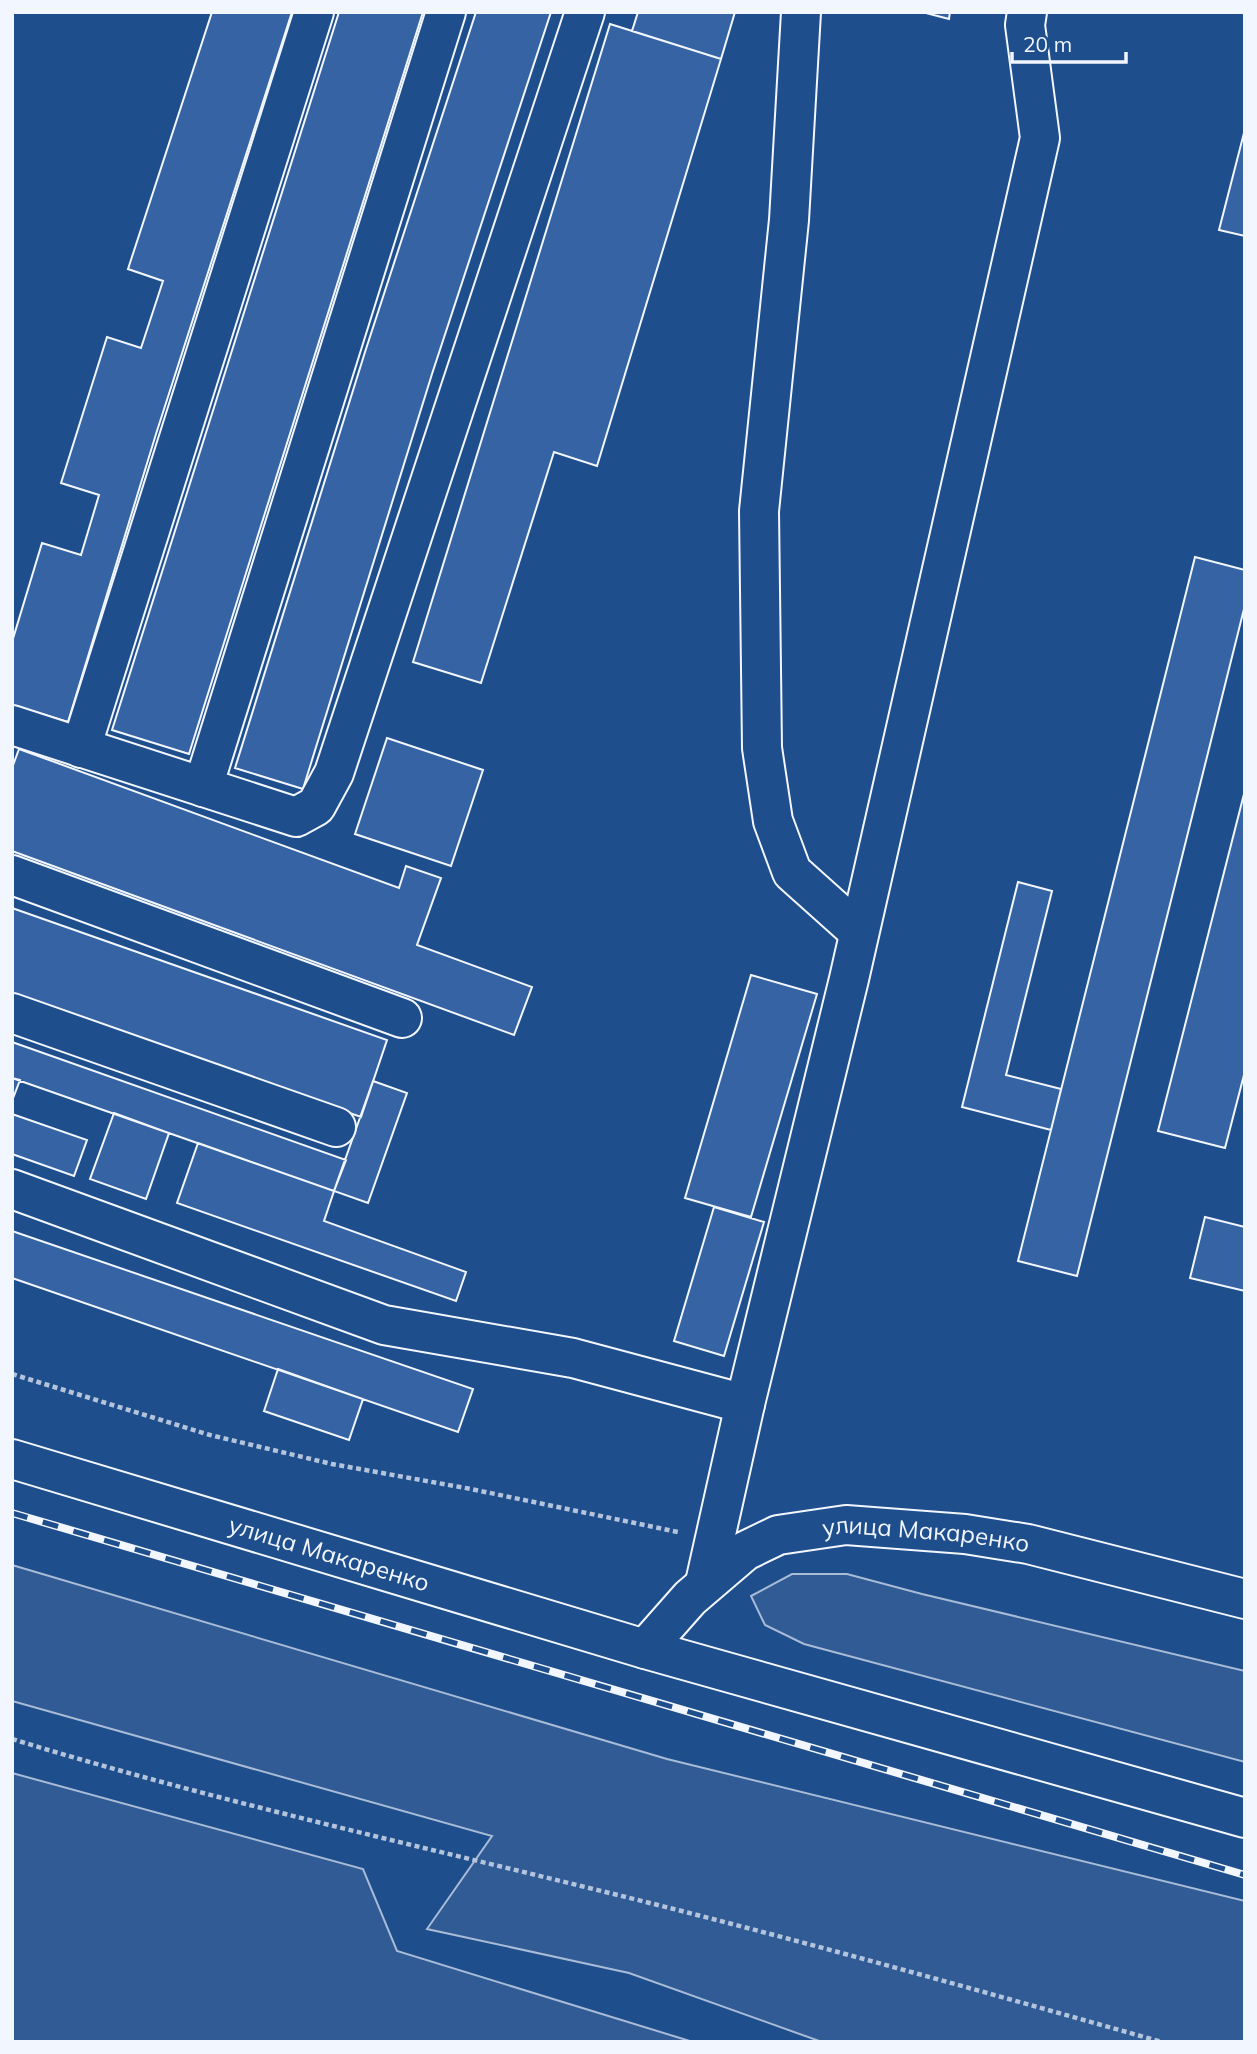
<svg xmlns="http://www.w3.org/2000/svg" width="1257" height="2054" viewBox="0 0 1257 2054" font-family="Mulish,sans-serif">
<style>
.built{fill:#305b95;stroke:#a8bbd7;stroke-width:2}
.building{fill:#3563a3;stroke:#f2f6ff;stroke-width:2}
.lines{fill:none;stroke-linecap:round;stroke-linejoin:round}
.minor-casing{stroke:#f2f6ff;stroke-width:42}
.major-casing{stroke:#f2f6ff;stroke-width:42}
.path{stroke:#b3c4dc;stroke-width:4.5;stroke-dasharray:5 3.5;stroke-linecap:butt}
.minor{stroke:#1f4e8c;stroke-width:38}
.major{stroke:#1f4e8c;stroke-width:38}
.rail-casing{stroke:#f2f6ff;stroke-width:8}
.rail{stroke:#1f4e8c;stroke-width:5;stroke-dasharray:16;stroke-linecap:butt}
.labels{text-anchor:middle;stroke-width:5;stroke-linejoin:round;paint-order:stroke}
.street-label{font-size:24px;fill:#f2f6ff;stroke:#1f4e8c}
</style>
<rect width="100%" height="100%" fill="#1f4e8c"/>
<path class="built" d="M12 1565 667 1759 1245 1901V2042H822L629 1973 427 1929 492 1836 12 1701Z
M792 1574H847L922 1594 1245 1671V1762L804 1644 765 1625 751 1596Z
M12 1773 363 1869 397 1951 693 2042H12Z"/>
<path class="building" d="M212 12H292L156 434 68 722 12 705V642L42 543 81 555 99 495 61 483 107 337 141 348 163 281 128 269Z
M339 12H423L189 754 112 730Z
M476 12H551L432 374 303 789 235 768 365 352Z
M638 12H735L721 59 632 31Z
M922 12H950L949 19Z
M610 24 721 59 597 466 554 452 481 683 413 662Z
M1245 129V236L1219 230Z
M1195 557 1245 570V605L1077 1276 1018 1261Z
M387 738 483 770 451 866 355 834Z
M19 749 399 888 406 866 441 878 417 945 532 987 514 1035 12 851V768Z
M1245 790V1071L1225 1148 1158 1131Z
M1018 882 1052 891 1006 1075 1061 1089 1051 1130 962 1107Z
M12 908 387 1040 361 1117 12 994Z
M751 975 817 994 751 1217 685 1198Z
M12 1042 346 1160 334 1191 12 1078Z
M12 1078 20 1080 12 1101Z
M373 1081 407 1093 368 1203 334 1191Z
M114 1113 169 1133 146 1199 90 1179Z
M12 1114 87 1140 74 1176 12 1154Z
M198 1143 334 1191 324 1221 466 1272 456 1301 177 1203Z
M714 1207 764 1222 724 1356 674 1341Z
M1205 1217 1245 1227V1291L1190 1278Z
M12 1231 473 1389 458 1432 12 1278Z
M278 1369 363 1399 349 1440 264 1411Z"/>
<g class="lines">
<g class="minor-casing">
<g id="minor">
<path d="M801 12 789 220 759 511 762 748 773 821 792 872 859 932"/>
<path d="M12 725 296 817 316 806 334 773 585 12"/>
<path d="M81 748 314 12"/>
<path d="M203 787 446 12"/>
<path d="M12 875 402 1018"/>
<path d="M12 1013 336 1127"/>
<path d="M12 1189 384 1325 573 1358 745 1404"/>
<path d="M705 1583 745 1404 849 979 1040 138 1025 25 1027 12"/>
<path id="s1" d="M645 1649 690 1598 745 1551 778 1535 846 1525 965 1534 1028 1544 1245 1599"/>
</g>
</g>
<g class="major-casing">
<g id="major">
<path id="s2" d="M12 1459 645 1649 1245 1818"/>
</g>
</g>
<path class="path" d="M12 1374 210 1435 332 1464 471 1489 678 1532
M12 1739C201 1797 394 1840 585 1887 779 1934 970 1988 1162 2042"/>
<use href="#minor" class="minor"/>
<use href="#major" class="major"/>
<g class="rail-casing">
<path id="rail" d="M12 1513 1245 1875"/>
</g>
<use href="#rail" class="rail"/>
</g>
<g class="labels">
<g class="street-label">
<text dy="8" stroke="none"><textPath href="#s1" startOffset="326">улица Макаренко</textPath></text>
<text dy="8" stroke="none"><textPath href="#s2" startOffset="331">улица Макаренко</textPath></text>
</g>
</g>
<rect width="1257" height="2054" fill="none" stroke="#f2f6ff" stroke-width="28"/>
<path d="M1012 52v10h114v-10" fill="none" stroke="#f2f6ff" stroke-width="3.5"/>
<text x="1023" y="52" font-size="21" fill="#f2f6ff" stroke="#1f4e8c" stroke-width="5" paint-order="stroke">20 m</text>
</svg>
